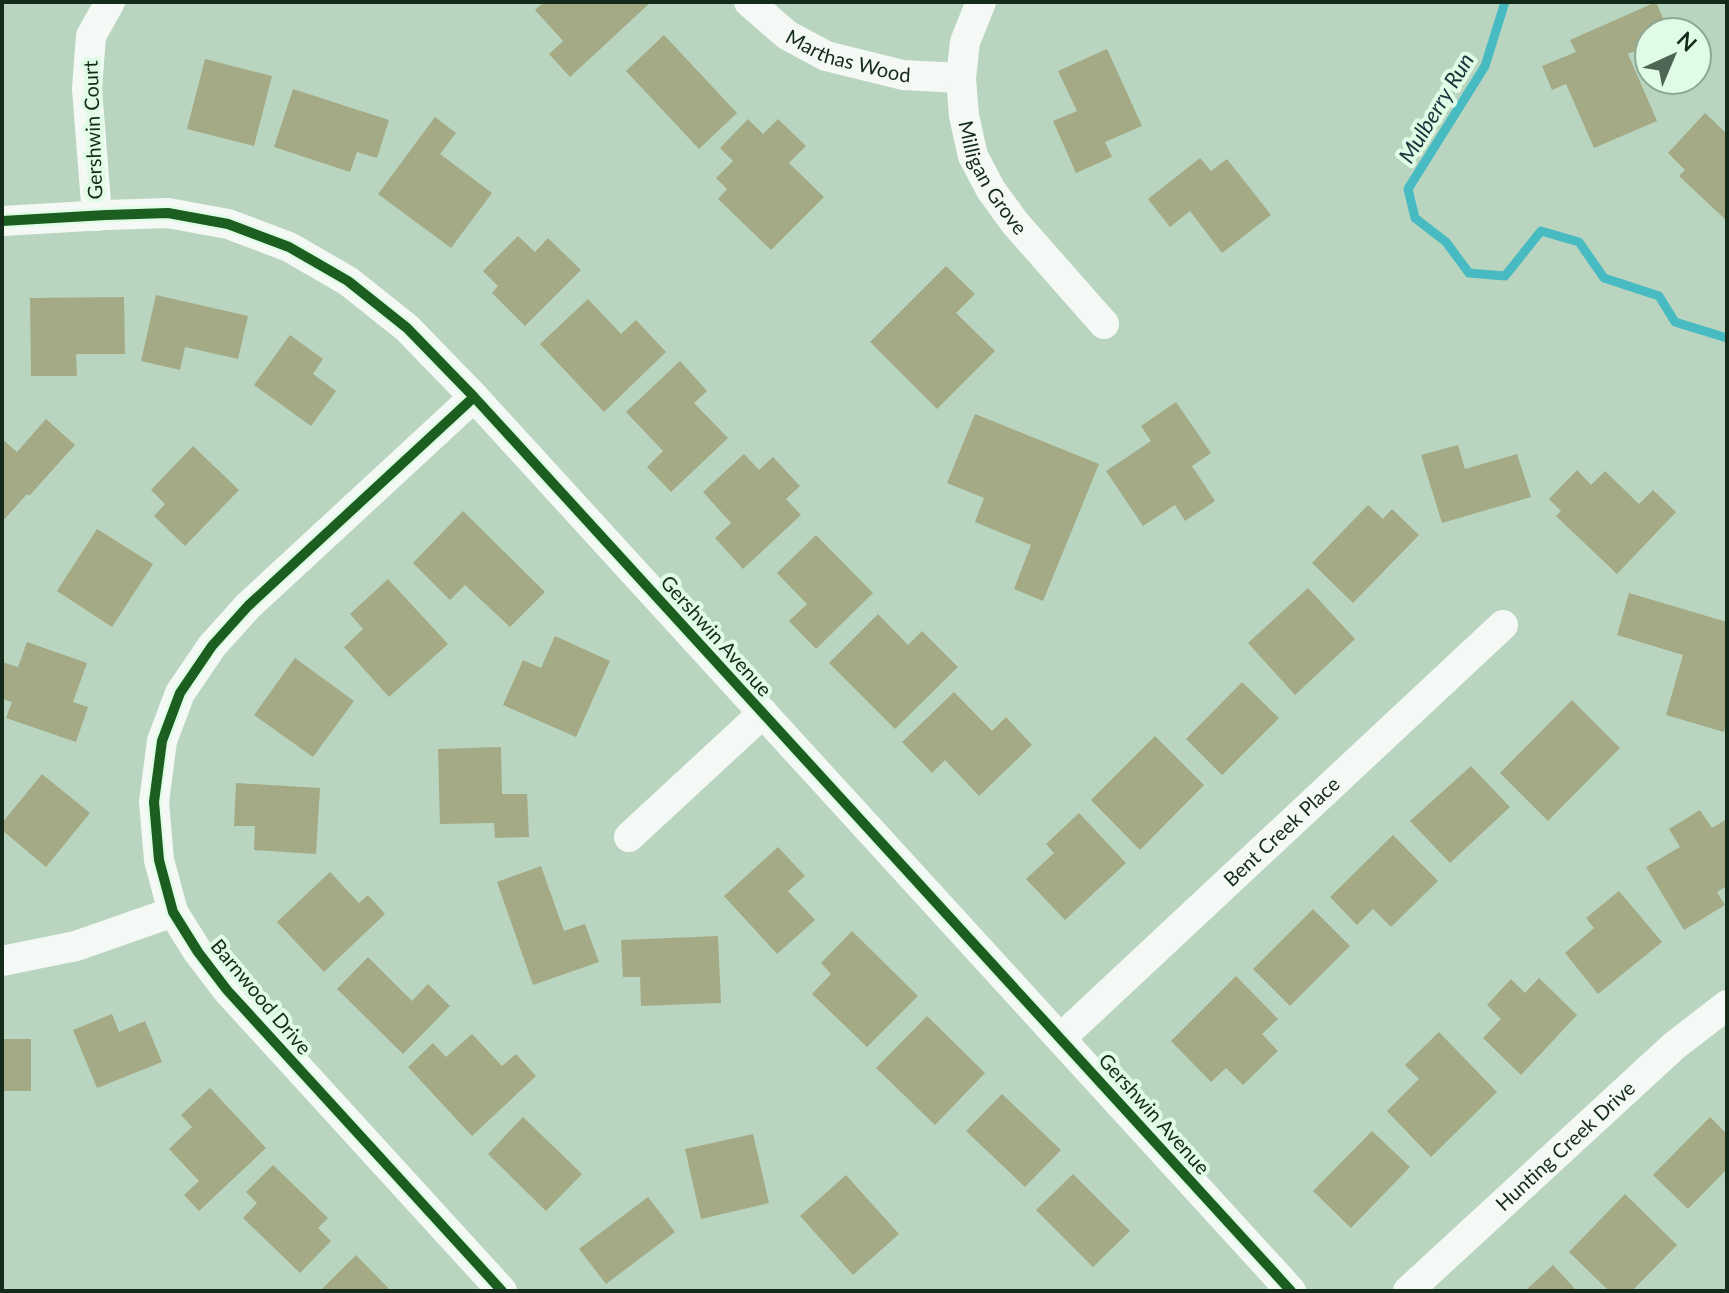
<svg xmlns="http://www.w3.org/2000/svg" width="1729" height="1293" viewBox="0 0 1729 1293" font-family="Lato,sans-serif">
<style>
.lines{fill:none;stroke-linecap:round;stroke-linejoin:round}
.stream{stroke:#48bac2;stroke-width:9}
.building{fill:#a4aa85}
.street{stroke:#f4f9f5;stroke-width:30}
.cycleway-casing{stroke:#e1fce6;stroke-width:15}
.cycleway{stroke:#1b5e20;stroke-width:10}
.labels{text-anchor:middle;stroke-width:8;stroke-linejoin:round;paint-order:stroke}
.street-label{font-size:20px;fill:#142a1a;stroke:#e1fce6}
.water-label{font-size:22px;font-style:italic;fill:#18343a;stroke:#e1fce6}
</style>
<rect width="100%" height="100%" fill="#b9d5bf"/>
<g class="lines">
<path class="stream" d="M1505 2 1485 66 1408 189 1415 218 1446 242 1469 273 1505 276 1541 231 1579 242 1604 278 1659 296 1675 322 1727 338"/>
</g>
<path class="building" d="M544 2H651L570 77 549 54 563 41 535 10Z
M1656 2 1669 32H1649V45L1628 54 1657 121 1594 148 1566 84 1552 90 1542 66 1576 52 1570 40Z
M664 35 737 113 699 149 626 71Z
M1107 49 1142 126 1105 142 1112 157 1076 173 1053 121 1077 111 1058 71Z
M205 59 272 76 254 146 187 129Z
M293 89 389 120 377 158 357 152 350 172 274 147Z
M1705 113 1727 134V221L1679 176 1685 170 1668 153Z
M435 117 456 133 440 154 492 193 451 248 378 194Z
M748 119 763 134 778 119 806 146 789 163 824 197 771 250 718 199 727 189 716 178 733 161 720 148Z
M1200 158 1211 171 1227 159 1271 215 1222 253 1190 211 1170 227 1148 199Z
M518 236 535 252 548 238 581 270 525 326 492 293 498 286 483 271Z
M946 266 975 294 956 313 995 351 937 409 870 342Z
M156 295 248 316 238 359 185 347 180 370 141 361Z
M124 297 125 354H76L77 376H31L30 298Z
M588 299 621 334 636 320 666 352 604 412 540 344Z
M290 335 323 359 313 374 336 391 311 426 254 385Z
M680 361 707 391 694 403 728 438 671 492 647 467 663 451 626 412Z
M1176 402 1211 453 1192 466 1215 501 1185 521 1175 505 1143 526 1106 471 1151 441 1141 426Z
M975 414 1099 464 1043 601 1014 589 1031 545 975 522 984 498 947 483Z
M46 419 75 445 29 496 27 494 2 522V439L17 452Z
M1458 445 1465 469 1517 454 1531 497 1442 523 1421 455Z
M193 446 239 490 185 546 154 516 165 504 151 490Z
M744 454 759 470 773 457 800 486 786 499 801 515 743 569 715 538 731 523 703 492Z
M1577 470 1591 485 1605 471 1639 504 1653 490 1676 512 1617 574 1556 516 1561 511 1549 499Z
M1368 505 1383 519 1392 509 1419 535 1353 603 1312 563Z
M463 511 545 592 510 627 465 585 450 600 413 563Z
M97 529 153 564 112 627 57 591Z
M816 535 873 593 816 649 789 621 807 604 777 573Z
M388 579 448 644 389 697 344 647 363 629 350 614Z
M1308 588 1355 639 1295 695 1248 643Z
M1629 593 1727 622V723L1724 732 1666 715 1683 655 1617 635Z
M878 614 908 645 922 631 958 667 895 729 829 663Z
M555 636 610 661 576 737 503 705 523 660 541 668Z
M27 642 87 663 73 702 88 707 76 742 6 718 12 702 2 699V662L18 667Z
M295 658 354 701 313 757 254 715Z
M1242 682 1279 718 1222 775 1186 739Z
M954 692 992 731 1006 717 1032 745 979 796 945 760 932 773 902 742Z
M1572 700 1620 748 1548 821 1500 773Z
M1155 736 1204 785 1140 850 1091 800Z
M501 747 502 794H527L529 837 495 838 494 823 440 824 438 749Z
M1471 766 1510 807 1450 863 1410 821Z
M42 774 90 813 46 867 2 830V823Z
M236 783 320 788 316 854 254 850 255 826H234Z
M1700 810 1712 828 1727 819V886L1717 892 1725 905 1684 930 1646 867 1680 847 1669 829Z
M1079 813 1126 863 1065 920 1026 879 1054 853 1046 844Z
M1393 835 1438 881 1391 927 1373 909 1357 925 1330 897Z
M778 847 805 876 788 891 815 920 777 954 724 896Z
M541 866 564 931 585 924 599 962 533 985 497 882Z
M330 872 359 903 368 895 385 914 324 972 277 922Z
M1619 891 1662 942 1598 994 1565 953 1594 928 1586 918Z
M1313 909 1350 946 1290 1006 1253 969Z
M852 931 918 996 867 1047 812 994 831 974 821 963Z
M718 936 721 1003 641 1006 640 977H623L621 940Z
M368 957 412 1001 428 984 450 1006 403 1054 337 989Z
M1236 976 1278 1019 1262 1034 1278 1051 1243 1085 1226 1068 1211 1082 1171 1041Z
M1539 978 1577 1015 1521 1075 1483 1038 1501 1019 1487 1005 1511 979 1525 993Z
M112 1014 119 1032 145 1021 162 1062 97 1088 73 1030Z
M927 1016 985 1073 935 1125 876 1068Z
M1439 1032 1497 1092 1431 1157 1387 1111 1419 1079 1405 1065Z
M472 1034 502 1066 516 1054 536 1076 472 1136 408 1067 433 1043 446 1057Z
M2 1039H31V1091H2Z
M210 1088 266 1148 199 1211 184 1195 199 1181 169 1149 192 1127 181 1115Z
M1002 1094 1061 1150 1025 1187 966 1131Z
M523 1117 582 1174 546 1211 488 1154Z
M1710 1117 1727 1134V1169L1688 1209 1653 1175Z
M1372 1131 1410 1167 1351 1228 1313 1191Z
M753 1134 769 1203 701 1219 685 1149Z
M273 1165 328 1218 318 1228 331 1241 300 1273 243 1218 257 1203 246 1192Z
M1073 1174 1130 1231 1093 1267 1036 1210Z
M846 1175 899 1234 853 1275 800 1216Z
M1625 1194 1677 1245 1632 1291H1609L1569 1252Z
M648 1197 675 1232 606 1284 579 1249Z
M356 1255 391 1291H320Z
M1553 1265 1577 1291H1525Z"/>
<g class="lines">
<g class="street">
<path id="s1" d="M749 2 787 35 826 56 903 75 961 78"/>
<path id="s2" d="M981 2 965 42 961 78 964 116 973 156 991 190 1015 223 1104 324"/>
<path d="M97 216 87 89 91 36 110 2"/>
<path d="M2 221 106 215 168 213 228 224 289 247 348 281 407 328 474 397 1291 1291"/>
<path d="M474 397 248 606 212 646 180 693 162 741 154 802 159 860 173 912 198 952 227 990 502 1291"/>
<path d="M629 837 763 713"/>
<path d="M2 961 76 946 173 912"/>
<path id="s3" d="M1061 1038 1503 625"/>
<path id="s4" d="M1408 1291 1674 1046 1727 1005"/>
</g>
<g class="cycleway-casing">
<path id="cycleway" d="M2 221 106 215 168 213 228 224 289 247 348 281 407 328 474 397 1291 1291
M474 397 248 606 212 646 180 693 162 741 154 802 159 860 173 912 198 952 227 990 502 1291"/>
</g>
<use href="#cycleway" class="cycleway"/>
</g>
<g class="labels">
<g class="street-label">
<text dy="7" stroke="none"><textPath href="#s1" startOffset="116">Marthas Wood</textPath></text>
<text transform="translate(93 130) rotate(-92)" y="7">Gershwin Court</text>
<text dy="7" stroke="none"><textPath href="#s2" startOffset="186">Milligan Grove</textPath></text>
<text transform="translate(716 636) rotate(48)" y="7">Gershwin Avenue</text>
<text dy="7" stroke="none"><textPath href="#s3" startOffset="302">Bent Creek Place</textPath></text>
<text transform="translate(261 997) rotate(50)" y="7">Barnwood Drive</text>
<text transform="translate(1154 1114) rotate(48)" y="7">Gershwin Avenue</text>
<text dy="7" stroke="none"><textPath href="#s4" startOffset="214">Hunting Creek Drive</textPath></text>
</g>
<g class="water-label">
<text transform="translate(1436 108) rotate(-59)" y="8">Mulberry Run</text>
</g>
</g>
<rect width="1729" height="1293" fill="none" stroke="#142a1a" stroke-width="8"/>
<g transform="translate(1673 56) rotate(44)"><circle r="38" fill="#e1fce6" stroke="#8fa894" stroke-width="2"/>
<path d="M0-6L14 30L0 20L-14 30Z" fill="#4e6654"/>
<text y="-12" font-size="22" font-weight="bold" text-anchor="middle" fill="#142a1a">N</text>
</g>
</svg>
